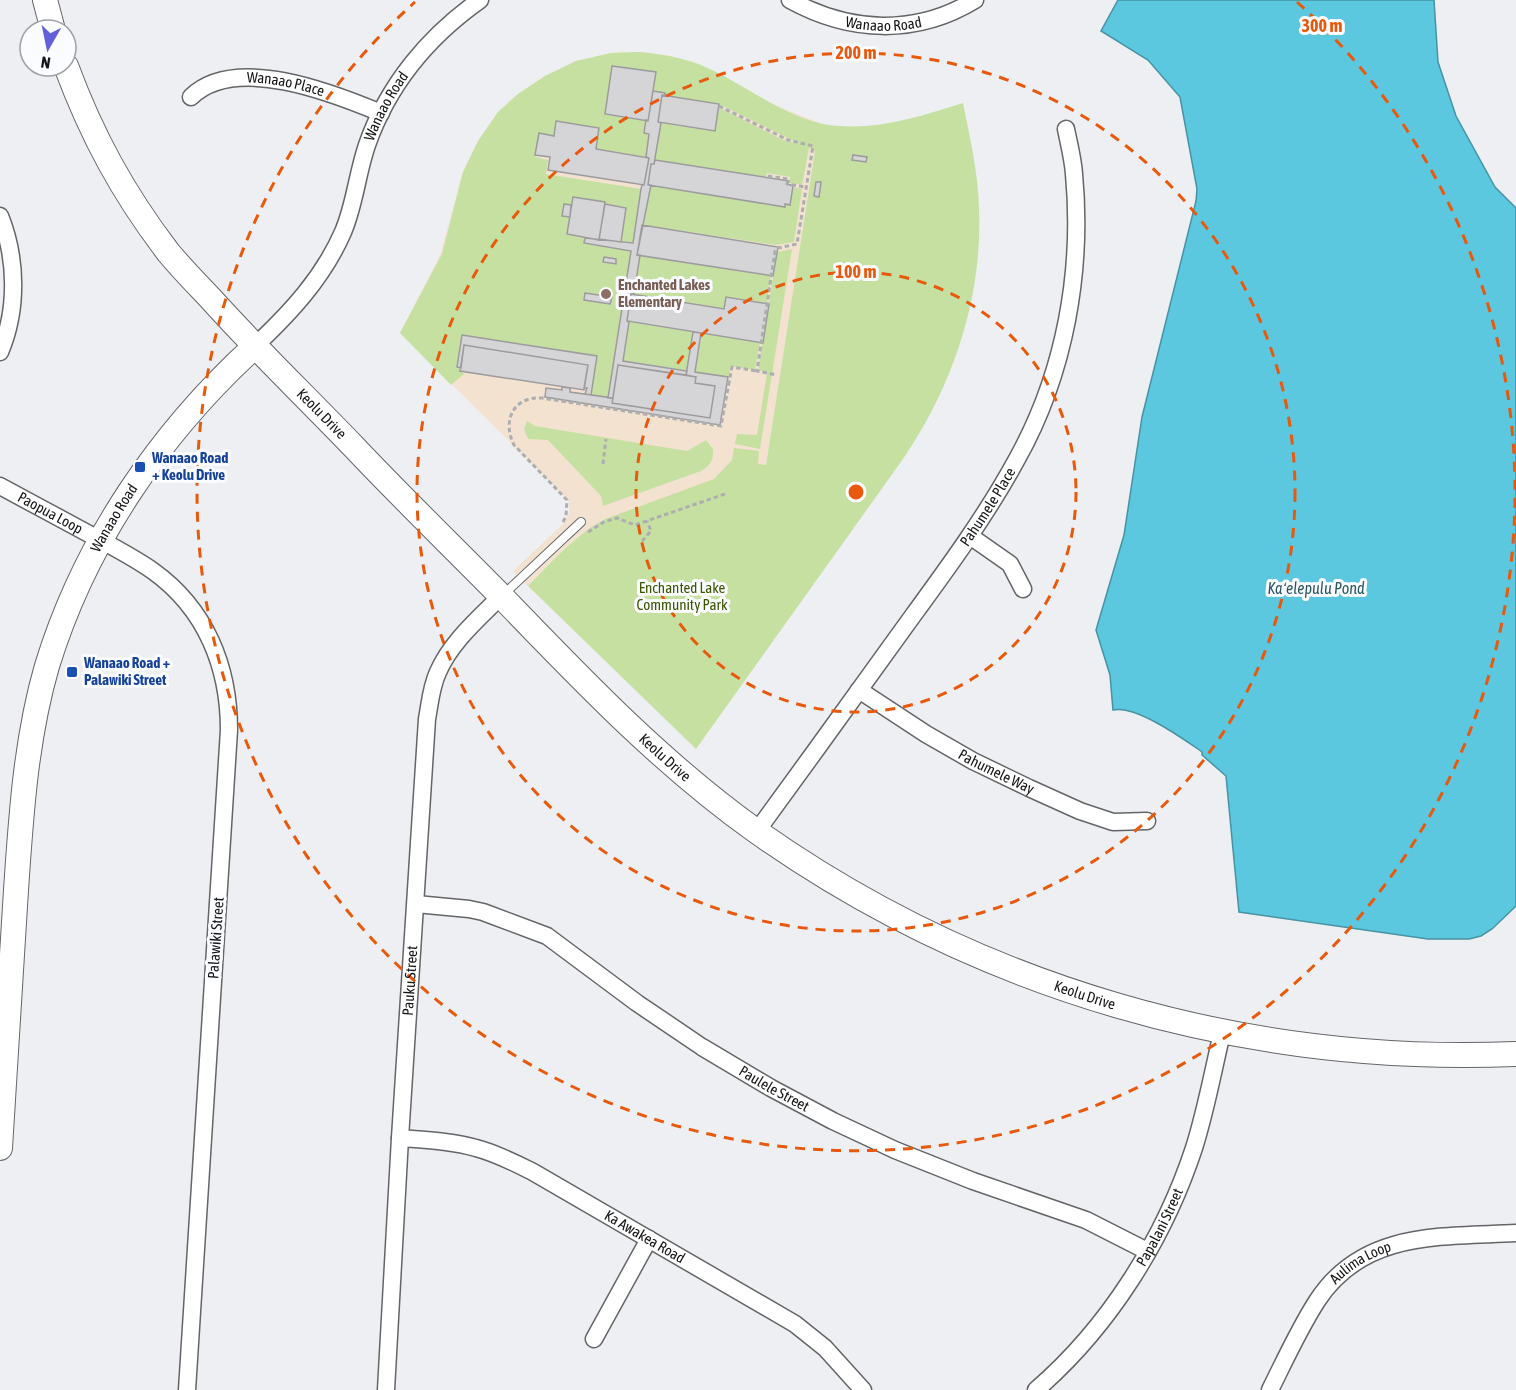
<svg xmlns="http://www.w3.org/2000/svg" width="1516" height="1390" viewBox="0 0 1516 1390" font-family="'Asap Condensed',sans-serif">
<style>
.education{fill:#f4e2d1}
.green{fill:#c6e0a2}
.water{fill:#5bc8df;stroke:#4693a3;stroke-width:1.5}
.building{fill:#d5d4d6;stroke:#9d9b9e;stroke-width:1.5}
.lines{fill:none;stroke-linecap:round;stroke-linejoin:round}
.lane-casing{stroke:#636567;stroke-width:10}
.street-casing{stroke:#636567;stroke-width:19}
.secondary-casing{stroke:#636567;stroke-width:26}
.path{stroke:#adaeb0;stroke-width:3;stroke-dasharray:4.5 3;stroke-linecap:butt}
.lane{stroke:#fff;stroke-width:8}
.street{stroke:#fff;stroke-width:16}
.secondary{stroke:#fff;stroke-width:24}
.ring{fill:none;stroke:#e8590c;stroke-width:3;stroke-dasharray:10 8}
.education-dot{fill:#8d6e63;stroke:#fbfcff;stroke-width:2}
.transit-dot{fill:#1a4fb4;stroke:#fbfcff;stroke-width:2}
.labels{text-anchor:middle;stroke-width:6;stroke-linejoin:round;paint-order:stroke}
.street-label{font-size:15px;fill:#151617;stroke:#fbfcff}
.education-label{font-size:15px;font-weight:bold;fill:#785e54;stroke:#fbfcff;text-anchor:start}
.transit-label{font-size:15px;font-weight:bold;fill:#164399;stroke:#fbfcff;text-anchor:start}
.park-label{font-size:15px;fill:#3c5500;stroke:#fbfcff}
.water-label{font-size:16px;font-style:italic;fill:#295862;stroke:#fbfcff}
.centre{fill:#e8590c;stroke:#fbfcff;stroke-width:3}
.ring-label{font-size:18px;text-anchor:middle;font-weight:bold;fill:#e8590c;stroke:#fbfcff;stroke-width:6;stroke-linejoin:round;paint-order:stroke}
</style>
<rect width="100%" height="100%" fill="#eeeff2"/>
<path class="education" d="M639 52 672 56 777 106 820 123 766 465 726 467 714 479 706 483 605 519 579 536 528 586 513 571 563 524 569 513V501L400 333 440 255 463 172 478 141 498 112 518 94 545 76 576 61 611 53Z"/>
<path class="green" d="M639 52C660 54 681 57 701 65 742 82 784 118 829 125 876 131 919 117 963 103 970 138 978 172 979 208 983 297 953 386 903 459L696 749 528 586C552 562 575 535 605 519L714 479 732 460 734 448 759 451 758 464 766 465 815 151 809 148 802 185 789 183 790 177 767 173 766 178 655 160 661 123 714 131 718 107 783 140 800 144 719 104 665 96V93L653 91 655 72 613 66 605 113 646 120 649 134 646 157 596 149 556 122 554 136 539 134 535 157 548 160 546 174 641 189 633 243 621 241 626 208 573 197 571 205 564 204 562 215 570 217 567 234 585 238 584 243 631 251 608 398 591 395 597 357 462 336 457 367 461 368V371L464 374 451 385 400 333 442 254 463 172 478 141 498 112 518 94 545 76 576 61 611 53Z
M651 185 789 205 793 187 802 189 794 242 775 245 644 225Z
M792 249 760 449 735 444 737 434 757 435 767 373 758 370 777 252Z
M640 255 771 276 767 303 726 297 724 309 634 294Z
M629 322 693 332 687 371 623 361Z
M701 333 760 342 755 370 731 366 729 377 695 372Z
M527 421 535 426 687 451 706 440 713 449C714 460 710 466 701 471L603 506 601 496 548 440 528 439 524 429Z"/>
<path class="water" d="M1118 0H1434L1438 62 1456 116 1495 187 1516 208V906L1492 929 1481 936 1469 939H1428L1239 912 1226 776 1202 755V752L1198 749C1179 736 1135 705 1113 710L1110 675 1096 630 1124 535 1142 417 1196 201 1197 189 1180 97 1148 60 1101 31Z"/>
<path class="building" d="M612 66 656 72 648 121 605 114Z
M653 91 665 93V96L662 95 658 122 661 123 654 164H651L648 185H651L637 255H640L634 294H631L627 321 629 322 623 361 687 371 686 375 618 365 613 398H608L631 251 584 243 585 238 633 243 641 189 642 185H644L649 158 646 157 649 134 644 133 646 120 648 121Z
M662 95 719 104 715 131 658 122Z
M556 121 599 128 596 149 649 158 644 185 548 170 550 157 535 155 539 133 554 136Z
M853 155 867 157 866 162 852 160Z
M655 160 789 181 788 184 793 186 790 205 785 204V207L648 185 651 164H654Z
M816 182H821L819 197 814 196Z
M573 197 605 202 599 240 567 234Z
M564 204 571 205 570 217 562 216Z
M605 204 626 208 621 242 599 239Z
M642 225 778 247 773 276 637 255Z
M604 257 616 259V264L603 262Z
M585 293 612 297 610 304 584 300Z
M631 294 724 309 726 297 769 304 763 343 627 321Z
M693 332 701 333 695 372 728 377 720 425 545 397 546 388 562 390V387L570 388V392L613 398 612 403 710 418 715 386 695 383 696 377 686 375Z
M462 335 597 356 591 395 585 394 587 388H584L588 365 464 345 461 368 457 367Z
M464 345 588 365 584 390 460 371Z
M618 365 696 377 695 383 715 386 710 418 612 403Z"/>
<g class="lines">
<g class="lane-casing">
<path id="lane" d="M504 594 581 522"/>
</g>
<g class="street-casing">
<g id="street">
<path id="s1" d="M790 0C850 33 916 36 975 0"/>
<path id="s2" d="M191 97C235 54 333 93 381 113"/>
<path d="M0 216C17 258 18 310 0 352"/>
<path id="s3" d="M254 347C290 313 323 278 343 232 355 204 357 174 367 145 388 85 429 36 480 0"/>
<path id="s4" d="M0 486C30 502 59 518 89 534 110 545 133 557 153 571 206 609 229 667 229 730L187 1390"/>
<path d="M970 536 1010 564 1023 589"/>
<path id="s5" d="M859 690 926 734 973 761 1029 788 1080 811 1113 822 1147 821"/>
<path id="s6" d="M757 831C808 761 858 692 909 621 947 569 986 516 1017 459 1065 373 1083 271 1074 174 1073 159 1069 144 1066 129"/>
<path id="s7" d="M416 904 469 909 483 912 547 936 637 1003 702 1047 771 1088 833 1121 895 1150 973 1181 1086 1220 1147 1251"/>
<path id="s8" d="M400 1138C425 1140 452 1141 476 1148 496 1153 515 1163 533 1172L795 1324 825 1348 863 1390"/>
<path d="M594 1339 649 1239"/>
<path id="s9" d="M386 1390 400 1138 427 719C430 703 431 687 438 672 451 642 478 619 501 596"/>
<path id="s10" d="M1036 1390C1109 1327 1164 1239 1194 1148 1206 1110 1213 1071 1222 1033"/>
<path id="s11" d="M1270 1390C1285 1360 1299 1329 1317 1301 1363 1230 1442 1237 1516 1233"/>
</g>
</g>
<g class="secondary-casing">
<g id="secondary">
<path d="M45 0 53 30"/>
<path id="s12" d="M66 66C92 136 123 193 168 252 182 269 197 284 212 300 258 351 307 398 354 447 403 499 454 548 504 599 583 681 662 764 756 831 978 988 1244 1065 1516 1054"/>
<path id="s13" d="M0 1148C5 1062 10 976 16 890 21 815 26 738 47 666 85 542 160 433 254 347"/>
</g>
</g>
<path class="path" d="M719 106 788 140 813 146 797 244 778 248 775 251 757 371 777 375
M768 176 788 179 787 184 805 187
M727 383H729L732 367 757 371
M603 464 606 439
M563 522 566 516 567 500 514 445C502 421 513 396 542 398L721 426 729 383
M588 532 604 522 617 518 635 525 725 494
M642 541 651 531 647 521"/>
<use href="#lane" class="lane"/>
<use href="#street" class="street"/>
<use href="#secondary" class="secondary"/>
</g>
<g class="ring">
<circle cx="856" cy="492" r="220"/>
<circle cx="856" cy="492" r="439"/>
<path d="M1297 2A659 659 0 1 1 415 2"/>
</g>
<circle class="education-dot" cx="606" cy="294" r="6"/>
<g class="transit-dot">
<rect x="134" y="461" width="12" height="12" rx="3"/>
<rect x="66" y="666" width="12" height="12" rx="3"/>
</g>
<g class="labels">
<g class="street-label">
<text dy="5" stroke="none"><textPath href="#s1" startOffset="98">Wanaao Road</textPath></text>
<text dy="5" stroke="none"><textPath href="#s2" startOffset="100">Wanaao Place</textPath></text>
<text dy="5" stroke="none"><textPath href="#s3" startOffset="280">Wanaao Road</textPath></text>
<text dy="5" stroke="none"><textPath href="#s12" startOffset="436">Keolu Drive</textPath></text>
<text dy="5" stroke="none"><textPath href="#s6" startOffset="398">Pahumele Place</textPath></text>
<text dy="5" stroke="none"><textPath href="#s4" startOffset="57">Paopua Loop</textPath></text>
<text dy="5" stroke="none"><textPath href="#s13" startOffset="648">Wanaao Road</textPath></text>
<text dy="5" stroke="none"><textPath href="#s12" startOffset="922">Keolu Drive</textPath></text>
<text dy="5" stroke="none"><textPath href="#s5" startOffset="160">Pahumele Way</textPath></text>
<text transform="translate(216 938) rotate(-86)" y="5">Palawiki Street</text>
<text dy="5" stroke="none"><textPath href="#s9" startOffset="410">Pauku Street</textPath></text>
<text dy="5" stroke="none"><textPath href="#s12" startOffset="1408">Keolu Drive</textPath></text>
<text dy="5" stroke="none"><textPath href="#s7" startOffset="410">Paulele Street</textPath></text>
<text dy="5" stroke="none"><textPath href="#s10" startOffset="206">Papalani Street</textPath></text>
<text dy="5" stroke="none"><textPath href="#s8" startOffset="268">Ka Awakea Road</textPath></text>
<text dy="5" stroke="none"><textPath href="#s11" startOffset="160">Aulima Loop</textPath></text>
</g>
<g class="education-label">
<text x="618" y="290">Enchanted Lakes<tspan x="618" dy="17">Elementary</tspan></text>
</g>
<g class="transit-label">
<text x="152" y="463">Wanaao Road<tspan x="152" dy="17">+ Keolu Drive</tspan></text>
<text x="84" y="668">Wanaao Road +<tspan x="84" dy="17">Palawiki Street</tspan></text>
</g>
<g class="park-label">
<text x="682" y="593">Enchanted Lake<tspan x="682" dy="17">Community Park</tspan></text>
</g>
<g class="water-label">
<text x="1316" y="594">Kaʻelepulu Pond</text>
</g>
</g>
<circle cx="856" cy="492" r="9" class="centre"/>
<g class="ring-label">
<text x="1322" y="32">300 m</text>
<text x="856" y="59">200 m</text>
<text x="856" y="278">100 m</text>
</g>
<g transform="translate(48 48) rotate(189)"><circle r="28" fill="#fbfcff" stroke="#9fa0a2" stroke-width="1.5"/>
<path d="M0-4.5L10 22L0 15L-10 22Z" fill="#6460d9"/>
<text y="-9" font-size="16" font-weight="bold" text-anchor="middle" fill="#151617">N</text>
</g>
</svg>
